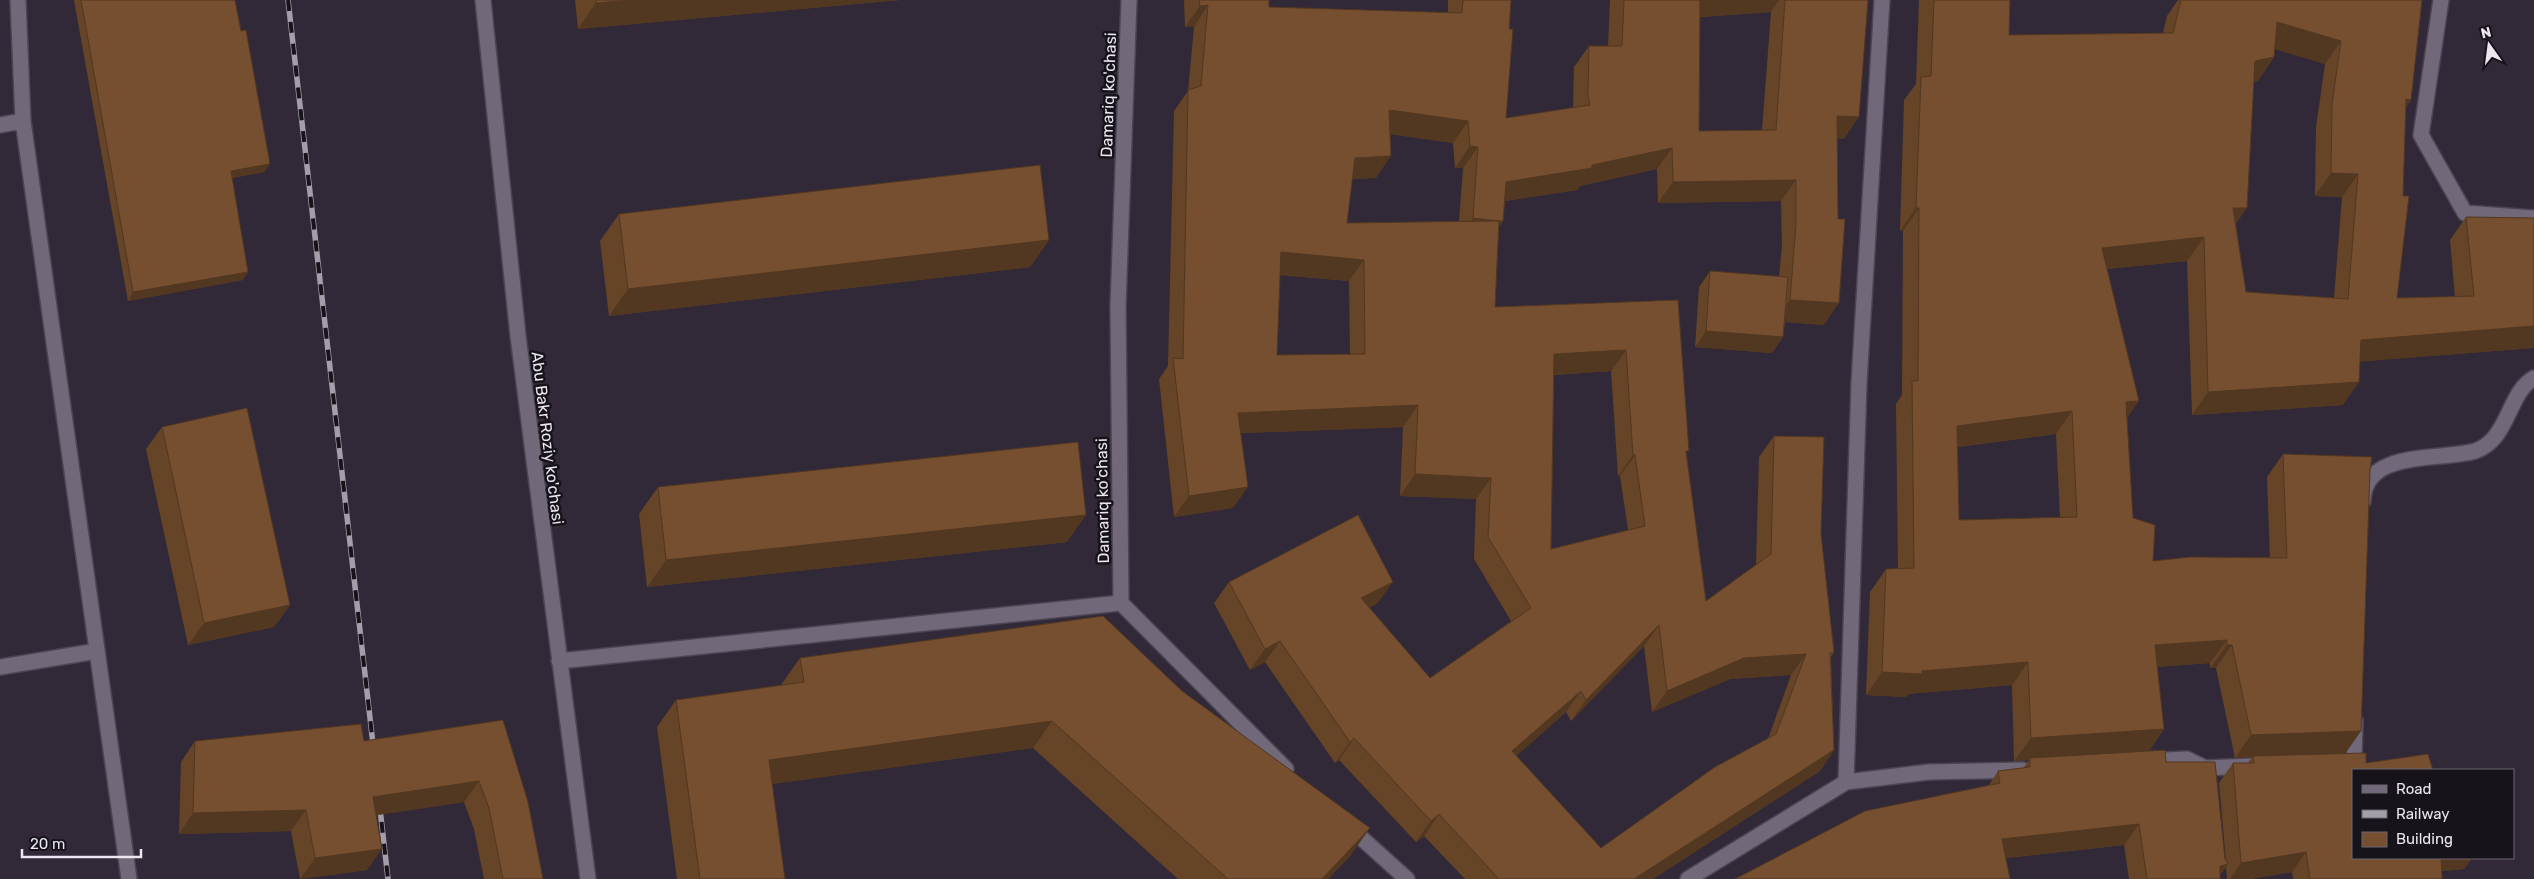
<svg xmlns="http://www.w3.org/2000/svg" width="2534" height="879" viewBox="0 0 2534 879" font-family="Rubik,sans-serif">
<style>
.lines{fill:none;stroke-linecap:round;stroke-linejoin:round}
.street-casing{stroke:#4b4451;stroke-width:18}
.street{stroke:#716879;stroke-width:15}
.rail-casing{stroke:#a49eaa;stroke-width:5.5}
.rail{stroke:#17131a;stroke-width:4;stroke-dasharray:11;stroke-linecap:butt}
.wall{fill:#654428;fill-rule:evenodd}
.shaded-wall{fill:#523721}
.building{fill:#754f2f;stroke:#523721;fill-rule:evenodd}
.labels{text-anchor:middle;stroke-width:5;stroke-linejoin:round;paint-order:stroke}
.street-label{font-size:16px;fill:#ebe6f0;stroke:#17131a}
</style>
<rect width="100%" height="100%" fill="#312938"/>
<g class="lines">
<g class="street-casing">
<path id="street" d="M18 0 23 121 129 879
M483 0 518 336 588 879
M1129 0 1118 306 1121 603 1286 769
M2441 0 2421 135 2465 213 2534 218
M0 125 23 121
M2363 501C2364 449 2441 461 2475 451 2509 440 2508 392 2534 378
M559 661 1121 603
M0 667 97 651
M2146 761 2187 759 2205 768 2207 773
M2344 764 2354 763 2355 721
M2205 768 2251 766
M1846 782 1929 772 2023 770
M1347 825 1407 879
M1688 879 1846 782 1859 383 1882 0"/>
</g>
<use href="#street" class="street"/>
<g class="rail-casing">
<path id="rail" d="M288 0 374 753
M379 800 388 879"/>
</g>
<use href="#rail" class="rail"/>
</g>
<path class="wall" d="M74 0H235L241 31 264 172 232 178 243 280 128 301Z
M575 0H900L578 29Z
M1184 0H1269V7L1448 13V0H1511L1506 118 1573 108 1574 67 1589 46H1608L1610 0H1868L1844 139 1837 138 1824 325 1785 322 1783 337 1772 353 1695 347 1699 287 1710 271 1779 277 1782 245 1781 201 1658 203 1657 169 1580 186 1577 190 1505 201 1503 221 1499 227 1495 307 1678 300 1686 455 1706 601 1756 565 1759 457 1774 436 1821 534 1834 652 1831 657 1834 750 1820 771 1653 879H1465L1424 836 1416 842 1339 760 1335 763 1265 662 1250 670 1214 603 1229 582 1378 603 1369 608 1430 678 1511 621 1474 559 1476 499 1400 496 1403 427 1241 433 1233 508 1174 517 1159 379 1168 366 1174 111 1188 91 1194 27H1185ZM1771 12 1762 130 1699 131 1700 17ZM1390 134 1453 143 1455 168H1463L1459 221 1347 223 1352 179 1376 178ZM1280 275 1349 281 1350 354 1277 355ZM1611 371 1618 476H1620L1628 530 1551 549 1554 375ZM1644 646 1652 712 1730 679 1791 675 1768 739 1601 848 1516 756 1566 712 1571 721Z
M1919 0H2010L2009 35 2163 33 2167 16 2178 0H2422L2406 108 2397 298 2455 297 2450 240 2466 217 2534 218V348L2360 361 2343 405 2192 415 2187 261 2107 269 2127 418 2133 518 2153 561 2270 557 2267 477 2283 454 2370 470 2361 731 2345 753 2353 858H2472L2464 869 2442 871V879H2293L2292 872 2250 879H2227L2226 867 2220 875V879H2129L2124 845 2006 858 1989 785 1998 771 2023 768 2029 760 2014 761 2012 685 1908 694 1906 697 1866 695 1870 592 1886 569H1898L1896 404 1902 395 1903 231H1900L1904 100 1916 84ZM2275 49 2325 64 2316 127 2315 196 2342 197 2334 298 2246 292 2236 225 2254 81H2258L2274 57ZM2056 434 2060 517 1959 520 1958 447ZM2210 663V668H2216L2235 758 2252 757 2248 763H2233L2219 783 2226 861 2166 762 2149 751 2164 729 2157 667Z
M619 214 1049 240 1030 267 609 316 600 241Z
M162 427 290 605 274 627 188 645 146 449Z
M658 487 1067 542 647 587 639 514Z
M1103 616 1351 855 1328 879H1178L1033 748 772 784 785 879H677L657 727 676 700 781 685 800 658Z
M503 720 543 879H484L474 829 464 802 376 815 367 870 300 879 291 831 179 834 181 762 195 741H364Z"/>
<path class="shaded-wall" d="M631 0H900L578 29 596 3Z
M1698 0H1779L1771 12 1685 18Z
M1208 5 1194 27H1185L1200 6Z
M2277 22 2341 41 2325 64 2261 45Z
M2274 57 2258 81 2239 85 2255 61Z
M2406 99 2411 100 2395 123Z
M1389 110 1468 121 1453 143 1374 132Z
M1837 116 1859 117 1844 139 1822 137Z
M1470 146 1478 147 1463 168H1455Z
M1672 148 1657 169 1580 186 1577 190 1491 203 1506 182 1592 165Z
M1391 156 1376 178 1340 179 1355 158Z
M270 164 264 172 225 179 231 171Z
M2331 173 2358 174 2342 197 2315 196Z
M1796 180 1781 201 1658 203 1673 182Z
M1916 208H1919L1903 231H1900Z
M2233 208H2247L2231 231Z
M1473 218 1503 221 1488 242 1458 239Z
M2204 237 2187 261 2086 271 2102 248Z
M1049 240 1030 267 609 316 628 289Z
M1281 252 1364 260 1349 281 1266 273Z
M248 272 243 280 128 301 133 292Z
M1790 300 1839 303 1824 325 1775 321Z
M2534 326V348L2344 363 2361 340Z
M1706 331 1783 337 1772 353 1695 347Z
M1626 350 1611 371 1539 376 1554 354Z
M2359 382 2343 405 2192 415 2208 392Z
M2139 401 2123 424 2126 402Z
M1418 405 1403 427 1223 434 1238 413Z
M2072 411 2056 434 1941 449 1957 426Z
M1633 455H1635L1620 476H1618Z
M1415 474 1491 478 1476 499 1400 496Z
M1248 487 1233 508 1174 517 1189 496Z
M1086 515 1067 542 647 587 666 560Z
M1393 582 1378 603 1346 620 1361 598Z
M290 605 274 627 188 645 204 623Z
M1659 625 1644 646 1571 721 1586 700Z
M2227 640 2210 663 2139 668 2155 645Z
M1280 641 1265 662 1250 670 1265 649Z
M2227 645H2232L2216 668H2210Z
M1806 654 1791 675 1730 679 1652 712 1667 691 1744 658Z
M2028 662 2012 685 1908 694 1906 697 1866 695 1882 672 1922 671Z
M1581 691 1566 712 1497 773 1512 751Z
M1052 721 1033 748 750 787 769 760Z
M2164 729 2148 752 2030 758 2029 760 2014 761 2031 738Z
M2361 731 2345 754 2235 758 2251 735Z
M1354 738 1339 760 1335 763 1350 742Z
M1834 750 1820 771 1653 879H1634Z
M479 781 464 802 358 818 373 797Z
M306 810 291 831 179 834 193 813Z
M1439 814 1424 836 1416 842 1431 821Z
M2139 824 2124 845 1987 860 2002 839Z
M1370 828 1351 855 1328 879H1322Z
M382 849 367 870 300 879 315 858Z
M2306 852 2292 872 2250 879H2230L2241 863Z
M2437 858H2472L2464 869 2427 872Z
M2228 864 2217 879 2220 866Z"/>
<path class="building" d="M81 0H235L241 31 246 30 270 164 231 171 248 272 133 292Z
M596 0H631L596 3Z
M1199 0H1269V7L1462 13 1463 0H1511L1509 29H1513L1506 118 1590 105 1588 95 1589 46H1622L1624 0H1700L1699 131 1776 130 1785 0H1868L1859 117 1837 116 1838 219H1845L1839 303 1790 300 1796 224V180L1673 182 1672 148 1592 165V168L1506 182 1503 221H1499L1495 307 1678 300 1689 451H1686L1706 601 1771 554 1774 436 1824 437 1821 534 1834 652 1830 653 1834 750 1634 879H1499L1439 814 1431 821 1354 738 1350 742 1280 641 1265 649 1229 582 1358 515 1393 582 1361 598 1430 678 1531 608 1488 537 1491 478 1415 474 1418 405 1238 413 1248 487 1189 496 1173 358 1183 359 1188 90 1201 86 1208 5 1200 6ZM1389 110 1468 121 1470 146 1478 147 1473 218 1499 221 1347 223 1355 158 1391 156ZM1281 252 1364 260 1365 354 1277 355ZM1626 350 1633 455H1635L1645 526 1551 549 1554 354ZM1659 625 1667 691 1744 658 1806 654 1776 734 1715 767 1601 848 1512 751 1581 691 1586 700Z
M1934 0H2010L2009 35 2173 33 2181 0H2422L2411 100 2406 99 2403 196H2409L2397 298 2474 296 2466 217 2534 218V326L2361 340 2359 382 2208 392 2204 237 2102 248 2139 401 2126 402 2133 518 2155 525 2153 561 2190 557 2287 558 2283 454 2372 457 2370 470 2361 731 2251 735 2232 645H2227V640L2155 645 2164 729 2031 738 2028 662 1922 671V674L1882 672 1886 569 1914 568 1912 381H1918L1919 208H1916L1921 77 1931 76ZM2277 22 2341 41 2332 104 2331 173 2358 174 2348 299 2246 292 2233 208H2247L2255 61 2274 57ZM2072 411 2077 517 1959 520 1957 426Z
M1040 165 1049 240 628 289 619 214Z
M1710 271 1788 277 1783 337 1706 331Z
M247 408 290 605 204 623 162 427Z
M1078 442 1086 515 666 560 658 487Z
M1103 616 1182 691 1370 828 1322 879H1228L1052 721 769 760 785 879H700L676 700 804 682 800 658Z
M503 720 528 802 543 879H503L489 808 479 781 373 797 382 849 315 858 306 810 193 813 195 741 361 724 364 741Z
M2165 750 2166 762H2215L2225 859 2228 864 2220 866V879H2147L2139 824 2002 839 2010 879H1735L1865 811 2000 783 1998 771 2030 767V758Z
M2366 753V763L2428 754 2433 770H2353V858H2441L2442 879H2310L2306 852 2241 863 2233 763H2254L2253 756Z"/>
<g class="labels">
<g class="street-label">
<text transform="translate(1108 95) rotate(-88)" y="6">Damariq ko'chasi</text>
<text transform="translate(548 438) rotate(83)" y="6">Abu Bakr Roziy ko'chasi</text>
<text transform="translate(1102 501) rotate(-91)" y="6">Damariq ko'chasi</text>
</g>
</g>
<rect x="2352" y="769" width="162" height="90" fill="#17131a" stroke="#6c6770"/>
<rect x="2362" y="785" width="25" height="8" fill="#716879" stroke="#6c6770"/>
<text x="2396" y="794" font-size="15" fill="#ebe6f0">Road</text>
<rect x="2362" y="810" width="25" height="8" fill="#a49eaa" stroke="#6c6770"/>
<text x="2396" y="819" font-size="15" fill="#ebe6f0">Railway</text>
<rect x="2362" y="832" width="25" height="15" fill="#754f2f" stroke="#6c6770"/>
<text x="2396" y="844" font-size="15" fill="#ebe6f0">Building</text>
<g transform="translate(2489 45) rotate(346)" stroke="#17131a" stroke-width="4" paint-order="stroke">
<path d="M0-4L9 19L0 12L-9 19Z" fill="#ebe6f0"/>
<text y="-8" font-size="14" font-weight="bold" text-anchor="middle" fill="#ebe6f0">N</text>
</g>
<path d="M22 849v8h119v-8" fill="none" stroke="#ebe6f0" stroke-width="2.5"/>
<text x="30" y="849" font-size="15" fill="#ebe6f0" stroke="#17131a" stroke-width="4" paint-order="stroke">20 m</text>
</svg>
